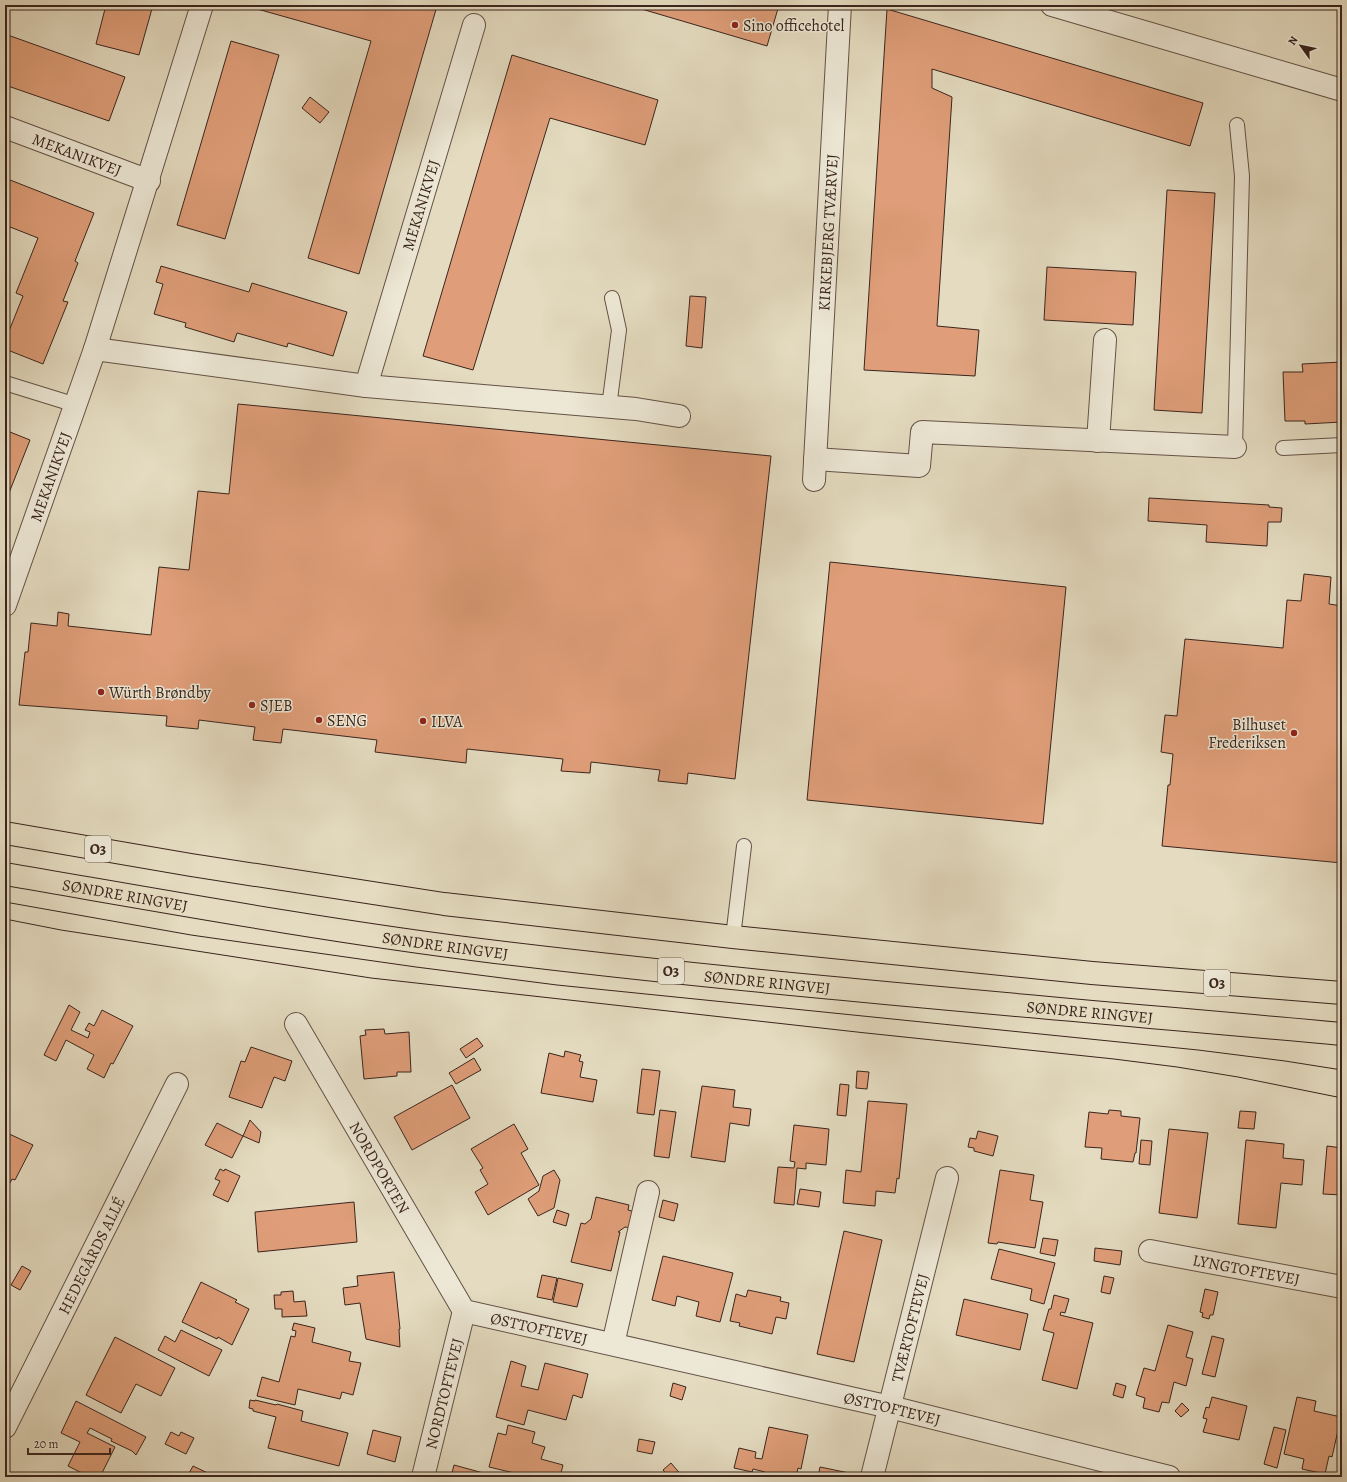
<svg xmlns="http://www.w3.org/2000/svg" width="1347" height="1482" viewBox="0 0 1347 1482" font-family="Alegreya,serif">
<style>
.building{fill:#df9e79;stroke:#3a251d}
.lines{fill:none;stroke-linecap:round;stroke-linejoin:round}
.lane-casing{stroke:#645246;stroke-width:16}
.street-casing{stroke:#645246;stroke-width:24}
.primary-casing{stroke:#3a251d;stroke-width:24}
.lane{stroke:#ede8d6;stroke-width:14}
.street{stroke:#ede8d6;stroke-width:22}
.primary{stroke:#e4dbc0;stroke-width:22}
.tram{stroke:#3a251d;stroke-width:1}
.poi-dot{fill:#8f2418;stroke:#ede8d6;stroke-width:1.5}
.labels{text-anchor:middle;stroke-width:3;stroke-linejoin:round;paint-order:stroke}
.shield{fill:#ede8d6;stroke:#706054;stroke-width:1}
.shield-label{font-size:15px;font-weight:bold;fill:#3a251d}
.poi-label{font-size:16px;fill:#3a251d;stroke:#ede8d6;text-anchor:start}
.street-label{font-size:16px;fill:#3a251d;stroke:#ede8d6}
</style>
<rect width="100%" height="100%" fill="#e4dbc0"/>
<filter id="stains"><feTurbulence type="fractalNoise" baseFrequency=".005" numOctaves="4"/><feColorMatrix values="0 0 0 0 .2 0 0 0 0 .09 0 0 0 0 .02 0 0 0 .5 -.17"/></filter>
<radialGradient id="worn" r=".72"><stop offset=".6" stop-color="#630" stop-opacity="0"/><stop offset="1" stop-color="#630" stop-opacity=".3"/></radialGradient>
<path class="building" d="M106 5H153L139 55 96 44Z
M243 5H433L437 6 359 274 308 258 371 41Z
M628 5H779L767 46Z
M1326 5H1342V10Z
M887 9 1203 103 1190 146 932 69V88L952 97 937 326 979 330 975 376 864 370Z
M1342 32V45L1338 44Z
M5 34 125 77 109 121 5 85Z
M231 41 279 55 225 239 177 225Z
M512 55 658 100 645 145 550 118 473 370 423 356Z
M310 97 329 112 320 123 302 108Z
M1340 150H1342V212Z
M5 178 94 213 75 261 78 263 63 301 68 302 43 364 5 349V341L23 296 16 293 38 238 5 225Z
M1167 190 1215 193 1202 413 1154 410Z
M161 266 249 292 252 283 347 312 333 356 288 343 287 347 237 333 234 342 185 327 186 323 154 314 163 284 156 282Z
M1047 267 1136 272 1133 325 1044 320Z
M690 296 706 297 702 348 686 346Z
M1342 362V422L1305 424V421H1285L1283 372H1303L1302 364Z
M238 404 771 456 735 779 688 773 687 784 658 781 660 770 591 762 590 773 561 771 563 759 467 749 466 763 375 752 377 740 283 729 281 743 253 740 255 727 199 720 198 729 166 726 167 716 19 705 25 652H28L31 623 57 626 58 612 69 614 68 626 151 635 159 567 189 570 198 491 229 494Z
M5 430 30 440 5 503Z
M1149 498 1269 505V507L1282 508 1281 522H1268L1267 546 1206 542 1207 525 1148 521Z
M830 562 1066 587 1043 824 807 800Z
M1304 574 1331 577 1329 604 1342 606V863L1162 846 1168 785H1170L1173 754 1161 752 1165 715 1177 716 1185 639 1283 648 1287 600 1301 601Z
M69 1005 80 1012 71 1030 88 1038 90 1032 85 1030 89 1023 94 1026 102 1010 133 1026 113 1064 111 1063 104 1078 87 1069 94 1055 66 1040 56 1061 44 1055Z
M384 1029 385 1034 409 1032 411 1072H397V1076L364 1079 360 1036 366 1035 365 1030Z
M477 1038 483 1046 466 1058 460 1049Z
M251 1047 292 1061 285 1081 274 1077 262 1108 229 1097 241 1061 245 1062Z
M565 1051 581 1055 579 1061 583 1062 580 1077 597 1080 593 1102 541 1093 549 1053 564 1057Z
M474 1058 481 1070 456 1084 449 1073Z
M642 1069 660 1071 654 1115 637 1113Z
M857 1071 869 1072 867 1089 856 1088Z
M840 1084 849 1085 846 1116 837 1115Z
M452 1085 470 1118 412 1150 394 1117Z
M702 1086 735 1090 733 1107 751 1109 749 1126 730 1123 725 1162 691 1157Z
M868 1101 907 1104 899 1179 897 1178 895 1193 876 1191 875 1206 843 1203 846 1170 861 1172Z
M660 1110 676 1112 669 1158 654 1156Z
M1109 1110 1121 1111V1116L1140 1118 1136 1153H1135L1133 1162 1101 1159 1102 1148 1085 1147 1089 1112 1108 1114Z
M1240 1111 1256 1112 1254 1129 1238 1128Z
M250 1120 261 1132 259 1143 243 1136 232 1158 205 1145 217 1123 243 1136Z
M514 1124 528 1149 521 1153 539 1185 488 1215 475 1192 488 1184 480 1170 483 1168 471 1149Z
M794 1125 829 1129 826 1165 806 1163V1169L797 1168 794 1205 774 1203 778 1167 794 1168 795 1162 790 1161Z
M1169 1129 1208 1133 1197 1218 1159 1213Z
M978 1131 998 1136 993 1156 974 1151V1148L968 1147 970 1138 976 1139Z
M5 1132 33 1145 15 1180 12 1179 10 1183 5 1180Z
M1141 1140 1152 1141 1150 1165 1139 1164Z
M1246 1140 1284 1144 1283 1158 1304 1160 1302 1185 1281 1183 1276 1228 1238 1224Z
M1327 1146 1342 1148V1195L1323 1194Z
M220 1169 224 1171 225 1169 240 1176 228 1202 213 1195 220 1181 215 1179Z
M554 1170 560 1180 554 1208 538 1216 528 1199 539 1191 543 1176Z
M1000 1170 1034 1175 1030 1200 1043 1202 1035 1248 998 1242 997 1244 988 1243Z
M800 1189 821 1192 819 1207 797 1204Z
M596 1197 629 1205 628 1210 635 1212 631 1228 625 1227 618 1232H620L611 1271 571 1262 581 1223 585 1224 591 1219Z
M663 1200 678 1204 674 1221 659 1217Z
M354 1202 357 1242 258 1252 255 1212Z
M557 1210 569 1214 566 1226 553 1222Z
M844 1231 882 1240 854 1362 817 1354Z
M1043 1238 1058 1240 1055 1256 1040 1253Z
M1095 1248 1122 1251 1120 1265 1094 1261Z
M999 1249 1055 1263 1044 1304 1030 1300 1032 1289 991 1279Z
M663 1256 733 1273 720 1322 696 1316 699 1302 677 1296 675 1306 652 1300Z
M22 1266 31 1271 20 1290 11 1285Z
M394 1272 400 1329H399L400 1347 366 1339 360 1303 345 1305 343 1288 358 1286 357 1276Z
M542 1275 557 1278 552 1300 537 1297Z
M1104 1276 1114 1278 1110 1294 1101 1292Z
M558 1278 583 1284 577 1307 553 1302Z
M201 1282 237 1300 235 1302 249 1309 232 1345 218 1337 217 1339 182 1322Z
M1205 1289 1218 1292 1213 1315H1210L1209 1319 1202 1317 1203 1313 1200 1312Z
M748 1290 781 1297 780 1301 789 1303 786 1319 776 1317 772 1334 739 1326 740 1323 730 1321 736 1294 746 1297Z
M293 1291 294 1302 305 1301 307 1316 282 1317V1309H275L274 1295H281V1292Z
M1054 1295 1069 1299 1065 1313 1061 1312 1060 1315 1093 1323 1077 1389 1042 1380 1054 1333 1043 1330 1049 1309H1051Z
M964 1299 1028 1314 1020 1350 956 1335Z
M294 1323 315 1328 312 1342 351 1352 349 1361 361 1363 353 1395 342 1392 340 1399 298 1389 295 1405 257 1396 262 1377 279 1382 291 1336 295 1337 296 1331 292 1330Z
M1168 1325 1193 1332 1186 1357 1193 1359 1186 1386 1174 1382 1169 1403 1162 1402 1159 1412 1143 1408 1145 1398 1136 1395 1144 1368 1155 1371Z
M181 1330 222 1350 209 1376 158 1350 165 1336 175 1342Z
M1212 1336 1224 1339 1215 1377 1202 1374Z
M115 1337 175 1368 161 1396 136 1384 121 1413 86 1395Z
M511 1361 526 1366 521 1386 538 1390 545 1363 588 1374 582 1398 573 1395 566 1420 528 1410 524 1425 496 1417Z
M673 1383 686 1387 682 1400 670 1396Z
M1116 1383 1126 1386 1123 1398 1113 1395Z
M1212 1397 1247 1406 1239 1440 1203 1432 1207 1419 1203 1418 1206 1407 1209 1408Z
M1297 1397 1316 1401 1314 1411 1341 1417 1332 1457 1329 1456 1325 1474 1302 1469 1304 1459 1284 1454Z
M250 1400 255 1401V1400L276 1405 277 1404 303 1411 301 1421 348 1433 339 1466 268 1448 276 1417 253 1411V1409L249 1408Z
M76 1401 146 1437 136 1455 132 1451 111 1441 112 1439 90 1428 87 1433 115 1447 100 1477H90L68 1466 80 1442 61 1433Z
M1182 1403 1189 1410 1181 1417 1175 1411Z
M508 1425 535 1432 532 1443 545 1447 541 1459 563 1465 560 1477H531L489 1467 498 1433 506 1435Z
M769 1427 808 1435 801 1469 798 1468 796 1477H764L765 1472 753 1469 752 1472 734 1468 739 1448 756 1452 755 1458 762 1459Z
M1274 1427 1286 1430 1277 1468 1264 1464Z
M373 1430 401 1437 395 1462 367 1454Z
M171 1432 179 1436 181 1432 194 1438 186 1454 165 1444Z
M639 1439 655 1442 652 1454 637 1451Z
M671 1463 682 1476 680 1477H669L663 1470Z
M454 1465 487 1474 486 1477H451Z
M193 1466 214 1476V1477H187Z
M820 1467 854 1474 853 1477H818Z"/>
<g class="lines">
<g class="lane-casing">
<path id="lane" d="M5 383 76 405
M609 407 619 330 612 298
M1235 447 1242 176 1237 125
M1283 448 1342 445
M733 937 744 846"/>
</g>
<g class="street-casing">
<g id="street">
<path d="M1052 5 1342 90"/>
<path id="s1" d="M5 127 149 181"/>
<path d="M95 349 366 386 636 409 679 416"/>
<path id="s2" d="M366 386 474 25"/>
<path d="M1098 441 1105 340"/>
<path d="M815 459 919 466 922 432 1235 447"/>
<path id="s3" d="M814 480 840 5"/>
<path id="s4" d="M5 605 95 349 202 5"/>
<path id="s5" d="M296 1024 464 1311"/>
<path id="s6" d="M1150 1251 1342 1287"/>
<path id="s7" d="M464 1311 890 1407 1169 1477"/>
<path d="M613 1344 648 1192"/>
<path id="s8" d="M5 1427 177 1084"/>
<path id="s9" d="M423 1477 464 1311"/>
<path id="s10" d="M872 1477 947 1178"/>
</g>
</g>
<g class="primary-casing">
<g id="primary">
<path d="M5 833 191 865 444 904 733 937 1092 973 1342 993"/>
<path id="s11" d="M5 874C163 901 321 930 480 950 766 985 1054 1008 1342 1034"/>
</g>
</g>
<use href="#lane" class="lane"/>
<use href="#street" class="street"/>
<use href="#primary" class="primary"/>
<path class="tram" d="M5 902 191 935 416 967 557 985 1198 1050 1285 1061 1342 1070
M5 919 61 930 371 978 866 1033 1114 1059 1177 1067 1238 1077 1342 1098"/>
</g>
<g class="poi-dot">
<circle cx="735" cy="25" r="4"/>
<circle cx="101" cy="692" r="4"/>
<circle cx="252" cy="705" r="4"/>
<circle cx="319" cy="720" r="4"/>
<circle cx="423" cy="721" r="4"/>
<circle cx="1294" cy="733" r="4"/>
</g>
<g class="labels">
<g class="shield">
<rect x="85" y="836" width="26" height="26" rx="3"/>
<rect x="658" y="958" width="26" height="26" rx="3"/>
<rect x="1204" y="970" width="26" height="26" rx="3"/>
</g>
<g class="shield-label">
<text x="98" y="854">O3</text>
<text x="671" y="976">O3</text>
<text x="1217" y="988">O3</text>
</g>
<g class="poi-label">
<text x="743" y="31">Sino officehotel</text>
<text x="109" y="698">Würth Brøndby</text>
<text x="260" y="711">SJEB</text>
<text x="327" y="726">SENG</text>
<text x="431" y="727">ILVA</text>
<text x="1286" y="730" text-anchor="end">Bilhuset<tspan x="1286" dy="18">Frederiksen</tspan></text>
</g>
<g class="street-label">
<text dy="6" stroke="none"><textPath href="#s1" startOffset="77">MEKANIKVEJ</textPath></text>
<text dy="6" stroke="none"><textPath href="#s2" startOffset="189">MEKANIKVEJ</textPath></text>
<text dy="6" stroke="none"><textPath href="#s3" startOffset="248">KIRKEBJERG TVÆRVEJ</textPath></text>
<text dy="6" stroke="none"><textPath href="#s4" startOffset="136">MEKANIKVEJ</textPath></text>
<text dy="6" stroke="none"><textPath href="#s11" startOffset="122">SØNDRE RINGVEJ</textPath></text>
<text dy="6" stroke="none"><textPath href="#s11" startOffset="446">SØNDRE RINGVEJ</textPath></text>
<text dy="6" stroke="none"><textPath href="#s11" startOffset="770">SØNDRE RINGVEJ</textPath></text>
<text dy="6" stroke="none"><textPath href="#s11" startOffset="1094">SØNDRE RINGVEJ</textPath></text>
<text dy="6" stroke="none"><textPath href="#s5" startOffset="166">NORDPORTEN</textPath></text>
<text dy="6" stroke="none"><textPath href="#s8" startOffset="192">HEDEGÅRDS ALLÉ</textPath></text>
<text dy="6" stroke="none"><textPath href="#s6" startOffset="98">LYNGTOFTEVEJ</textPath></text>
<text dy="6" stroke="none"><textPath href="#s7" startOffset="77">ØSTTOFTEVEJ</textPath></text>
<text dy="6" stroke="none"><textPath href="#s10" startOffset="154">TVÆRTOFTEVEJ</textPath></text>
<text dy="6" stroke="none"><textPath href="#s9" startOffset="86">NORDTOFTEVEJ</textPath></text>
<text dy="6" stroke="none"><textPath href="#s7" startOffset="439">ØSTTOFTEVEJ</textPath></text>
</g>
</g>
<rect width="1347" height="1482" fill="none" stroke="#e4dbc0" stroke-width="20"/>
<rect x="6" y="6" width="1335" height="1470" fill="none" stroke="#3a251d" stroke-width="2"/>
<rect x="10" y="10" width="1327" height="1462" fill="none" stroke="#3a251d"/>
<g transform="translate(1301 46) rotate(303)" stroke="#ede8d6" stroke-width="3" paint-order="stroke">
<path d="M0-3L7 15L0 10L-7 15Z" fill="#3a251d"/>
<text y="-6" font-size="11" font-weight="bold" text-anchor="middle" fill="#3a251d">N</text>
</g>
<path d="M28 1448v6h82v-6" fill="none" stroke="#3a251d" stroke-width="2"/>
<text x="34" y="1448" font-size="12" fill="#3a251d" stroke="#ede8d6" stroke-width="3" paint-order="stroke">20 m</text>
<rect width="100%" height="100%" filter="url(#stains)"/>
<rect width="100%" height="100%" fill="url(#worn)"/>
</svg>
